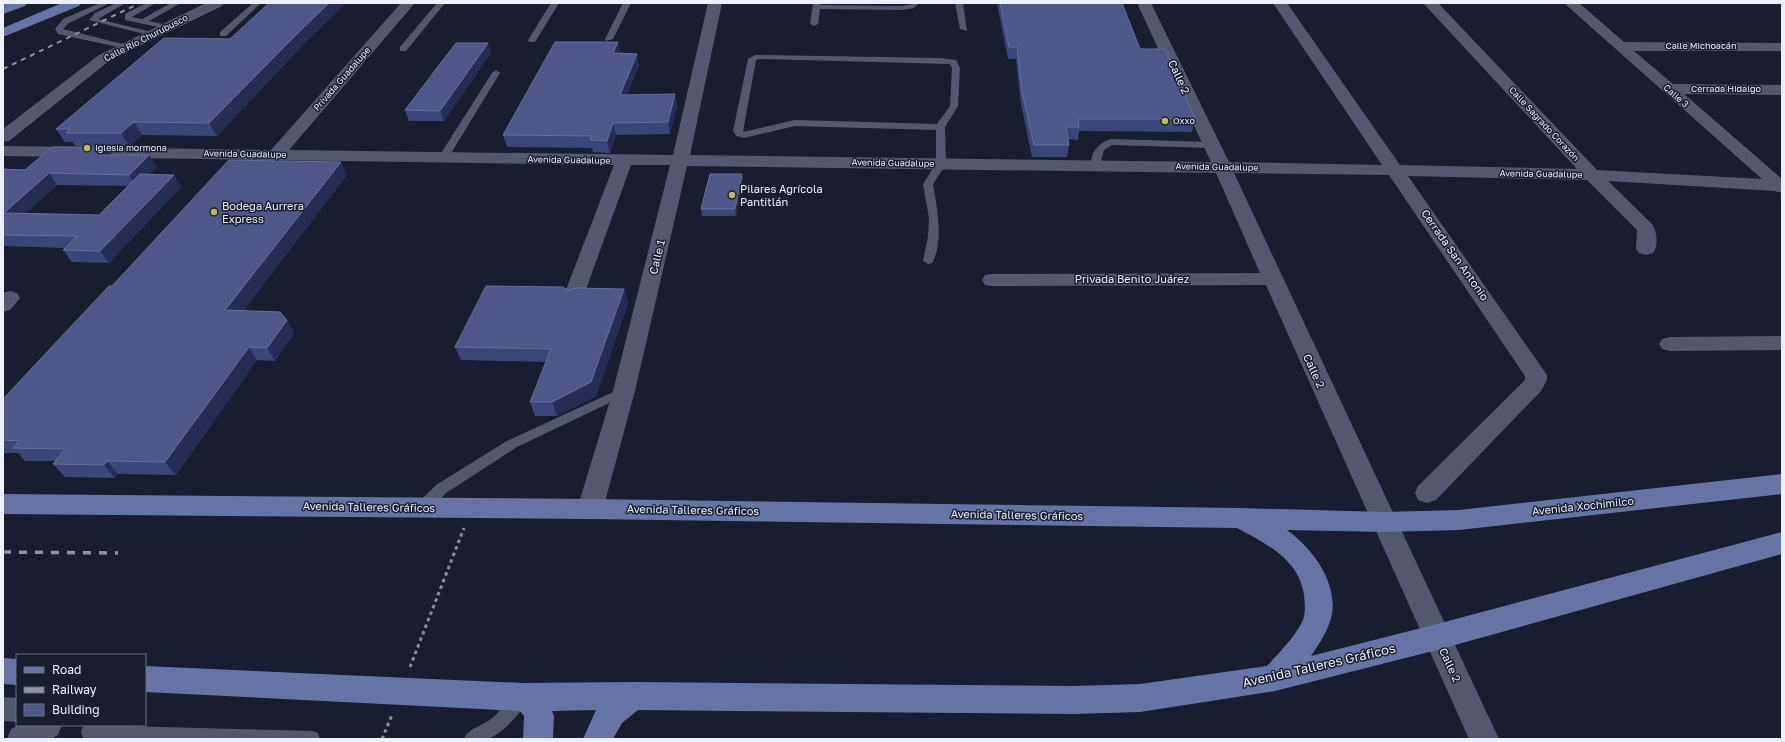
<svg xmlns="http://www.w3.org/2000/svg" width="1785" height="742" viewBox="0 0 1785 742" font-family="'Golos Text',sans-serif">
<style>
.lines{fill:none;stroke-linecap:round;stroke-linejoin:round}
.path{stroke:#898e9d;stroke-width:3;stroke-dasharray:3.5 3.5;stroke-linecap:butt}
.service{fill:#52596e;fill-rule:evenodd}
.pedestrian{fill:#52596e;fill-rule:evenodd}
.minor{fill:#52596e;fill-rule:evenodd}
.tertiary{fill:#52596e;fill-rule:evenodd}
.primary{fill:#6674a5;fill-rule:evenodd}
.rail-far1{stroke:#8f94a3;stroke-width:2;stroke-dasharray:5 5;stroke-linecap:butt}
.rail{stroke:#8f94a3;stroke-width:3.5;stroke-dasharray:8 8;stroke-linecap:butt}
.wall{fill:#3a4579;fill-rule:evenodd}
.shaded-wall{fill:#252d55}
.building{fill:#4e5787;stroke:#67709a}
.poi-dot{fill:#bbc044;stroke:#181d2f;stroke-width:1.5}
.labels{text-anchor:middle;stroke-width:3;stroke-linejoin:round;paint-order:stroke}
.far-street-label{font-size:9px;fill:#edf1fe;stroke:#181d2f}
.far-poi-label{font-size:9px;fill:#edf1fe;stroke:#181d2f;text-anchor:start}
.street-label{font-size:11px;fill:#edf1fe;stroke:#181d2f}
.poi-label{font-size:11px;fill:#edf1fe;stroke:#181d2f;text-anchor:start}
.near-street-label{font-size:13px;fill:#edf1fe;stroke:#181d2f}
</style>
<rect width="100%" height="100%" fill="#181d2f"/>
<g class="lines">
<path class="path" d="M410 667 464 528
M382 739 392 715"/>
<path class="service" d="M100 3H110L69 23 63 29 127 45V49L58 34 55 29 63 19Z
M116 3H126L98 19 152 32V36L89 20 95 13Z
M146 3H156L132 17 142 19 171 3H181L149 21 167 25V29L125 20V14Z
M253 3H261L226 36H220V32Z
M437 3H445L406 51H400V47Z
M551 3H559L535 42H529L528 40Z
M623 3H631L613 39 606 41 605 39Z
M813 3H821L820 5 902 6 919 3 914 8 902 10 820 9 818 24 814 26 810 24Z
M955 3H963L967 31 960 29Z
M755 55 941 58 956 60 960 68 958 106 945 127 946 164 933 184C937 207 944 242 932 263L928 264 923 261 928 237 929 218 923 184 936 164V130L795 126 744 138 736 136 733 131 748 59ZM759 59 950 64 952 68 950 106 937 124 795 120 743 132 756 60Z
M496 70 500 73 448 158 443 161 440 160 438 158 492 73Z
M1111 139 1211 142 1216 145 1211 148 1112 145 1104 150 1099 168H1093C1087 155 1099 142 1111 139Z
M624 387 628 388 630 391 628 394 517 447 446 493 427 512 422 514 417 512 415 508 417 504 436 485 507 441Z
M521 690 527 693 529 698C524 710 500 737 486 739 479 740 471 739 464 739 468 728 482 726 491 719 502 711 508 696 521 690Z
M87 725 312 731 318 733 320 739H87L83 738 81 732 83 726Z"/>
<path class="pedestrian" d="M3 697 17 698V722L3 721Z"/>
<path class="minor" d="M401 3H415L289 150 673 155 708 3H722L690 155 1211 162 1137 3H1151L1229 162 1382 165 1273 3H1287L1400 165 1577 169 1423 3H1438L1597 170 1762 179 1564 3H1579L1624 42 1782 43V51H1634L1673 84 1782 85V95L1684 94 1782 179V193L1775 191 1608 181 1652 224C1657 232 1659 245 1653 253L1646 255 1639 253 1636 249 1637 230 1587 180 1408 176 1547 375V380L1541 391 1436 500 1427 503 1418 500 1415 493 1418 486 1525 380V376L1389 175 1234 173 1499 739H1469L1266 285 992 286 985 285 982 280 985 275 992 274 1260 273 1216 173 687 166 635 391 603 509 599 516 590 519 581 516 577 509 613 391 670 165H631L584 295 581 300 574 302 567 300 564 295 614 165 3 156V146L271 150Z
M10 291 17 293 20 298 10 310 3 312V293Z
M1782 336V350L1670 351 1662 349 1659 344 1662 339 1670 337Z
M18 725H62L58 735 51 739H7L11 729Z"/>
<path class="tertiary" d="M206 3H224L222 6 109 61 9 141 3 142V129L99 55Z"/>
<path class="primary" d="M8 3H27L25 6 3 14V5Z
M62 3H81L79 6 3 37V28Z
M1782 474V494L1459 530 1384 532 1287 530C1312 548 1337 581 1332 614 1329 629 1320 643 1311 656L1437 624 1782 532V554L1437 650 1275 691 1140 712 1074 714 638 710 622 723 613 739H583L596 710 552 711 554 716 553 739H523L524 716 520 711 145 692V666L523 683 635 682 1074 686 1140 684 1267 666C1279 653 1294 638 1302 622 1306 614 1305 604 1304 595 1299 559 1265 543 1237 528L590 519 3 514V494L590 499 1240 508 1384 512 1459 510Z
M3 658 17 659V685L3 684Z"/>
<path class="rail-far1" d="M3 69 140 3"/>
<path class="rail" d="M3 552 118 553"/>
</g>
<path class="wall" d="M997 3H1122L1140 49 1195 119 1192 132 1079 131 1078 140 1068 139 1069 145 1067 157H1032L1021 104 1016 59H1008Z
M301 47 217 136 142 135 129 146H75L73 142H65L56 129Z
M491 53 444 121H409L405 110Z
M621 53 639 65 627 95 677 106 670 134 616 135 610 153 593 152 592 148 507 147 503 135Z
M113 155H149L157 167 149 174 174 175 181 187 109 263 72 262 63 250 65 248 3 246V169L25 170ZM57 185 128 186 99 215 26 213Z
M742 174 743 182 736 216H702L701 209Z
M347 175 243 311 287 320 294 333 275 361 257 360 176 475 118 474 115 478 65 477 53 464 55 461H25L18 453H3V399L112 286Z
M624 289 628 303 596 396 557 416H535L530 402 546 362 461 360 455 347 569 290Z"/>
<path class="shaded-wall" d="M329 3H346L301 47 217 136 209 123 296 35Z
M618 42 621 53H613Z
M488 43 491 53 444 121 440 111Z
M637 54 639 65 622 106 620 95Z
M675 94 677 106 670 134 668 122Z
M134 122 142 135 129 146 121 133Z
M613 123 616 135 610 153 607 141Z
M108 147 115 159 100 155Z
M149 155 157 167 137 187 129 175Z
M341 162 347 175 234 323 225 310Z
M49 173 57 185 13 225 4 213Z
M742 174 743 182 736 216 735 209Z
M174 175 181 187 109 263 100 251Z
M624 289 628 303 596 396 557 416 552 402Z
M287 320 294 333 275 361 267 348Z
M249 347 257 360 176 475 165 462Z
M107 461 118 474 115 478 104 465Z"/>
<path class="building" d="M269 3H329L296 35 209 123 134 122 121 133H66L70 129H56L164 38 230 39Z
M1000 3H1122L1140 49H1165L1195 119H1078L1079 127H1066L1069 145H1034L1022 92 1017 47H1009Z
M555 42H618L613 53 637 54 620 95 675 94 668 122 613 123 607 141 590 140 592 136 503 135Z
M456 43H488L440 111 405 110Z
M52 147H108L100 155H149L129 175 49 173 4 213 99 215 140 174 174 175 100 251 63 250 77 236 3 235V169L25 170Z
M229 160 341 162 225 310 280 312 287 320 267 348 249 347 165 462 107 461 104 465 53 464 65 449 13 448 19 441 3 440V399L109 286H112Z
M710 174H742L735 209H701Z
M486 286 562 287 569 290 577 288 624 289 591 382 552 402H530L551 349 455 347Z"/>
<g class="poi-dot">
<circle cx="1165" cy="121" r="4"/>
<circle cx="87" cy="148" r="4"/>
<circle cx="732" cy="195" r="4"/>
<circle cx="214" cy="212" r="4"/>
</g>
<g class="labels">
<g class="far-street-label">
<text transform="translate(146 38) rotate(-27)" y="3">Calle Río Churubusco</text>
<text x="1701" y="49">Calle Michoacán</text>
<text transform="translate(342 79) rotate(-49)" y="3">Privada Guadalupe</text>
<text x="1726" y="92">Cerrada Hidalgo</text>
<text transform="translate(1676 96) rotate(41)" y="3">Calle 3</text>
<text transform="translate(1544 124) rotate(47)" y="3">Calle Sagrado Corazón</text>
<text transform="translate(245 154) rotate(1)" y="3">Avenida Guadalupe</text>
<text transform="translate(569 160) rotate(1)" y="3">Avenida Guadalupe</text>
<text transform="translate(893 163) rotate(1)" y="3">Avenida Guadalupe</text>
<text transform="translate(1217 167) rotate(1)" y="3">Avenida Guadalupe</text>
<text transform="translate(1541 174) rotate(1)" y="3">Avenida Guadalupe</text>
</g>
<g class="far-poi-label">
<text x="1173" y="124">Oxxo</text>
<text x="95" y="151">Iglesia mormona</text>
</g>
<g class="street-label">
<text transform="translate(1179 77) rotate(65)" y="4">Calle 2</text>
<text transform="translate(1455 255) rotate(55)" y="4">Cerrada San Antonio</text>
<text transform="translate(657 257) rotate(-76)" y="4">Calle 1</text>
<text x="1132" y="283">Privada Benito Juárez</text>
<text transform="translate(1314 371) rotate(65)" y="4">Calle 2</text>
<text transform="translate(1583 506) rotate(-6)" y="4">Avenida Xochimilco</text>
<text transform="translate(369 507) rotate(1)" y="4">Avenida Talleres Gráficos</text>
<text transform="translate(693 510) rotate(1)" y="4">Avenida Talleres Gráficos</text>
<text transform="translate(1017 515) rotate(1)" y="4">Avenida Talleres Gráficos</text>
<text transform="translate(1450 665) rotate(65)" y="4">Calle 2</text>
</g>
<g class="poi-label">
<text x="740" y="193">Pilares Agrícola<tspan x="740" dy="13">Pantitlán</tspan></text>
<text x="222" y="210">Bodega Aurrera<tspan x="222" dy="13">Express</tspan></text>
</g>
<g class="near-street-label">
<text transform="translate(1319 665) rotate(-13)" y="5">Avenida Talleres Gráficos</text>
</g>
</g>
<rect width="1785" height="742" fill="none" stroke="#edf1fe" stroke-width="8"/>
<rect x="16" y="654" width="130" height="72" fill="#181d2f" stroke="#6d7282"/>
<rect x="24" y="667" width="20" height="6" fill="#6674a5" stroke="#6d7282"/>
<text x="52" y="674" font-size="12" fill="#edf1fe">Road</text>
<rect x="24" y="687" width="20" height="6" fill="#8f94a3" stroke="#6d7282"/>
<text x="52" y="694" font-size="12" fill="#edf1fe">Railway</text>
<rect x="24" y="704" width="20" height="12" fill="#4e5787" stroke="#6d7282"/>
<text x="52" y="714" font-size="12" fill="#edf1fe">Building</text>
</svg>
